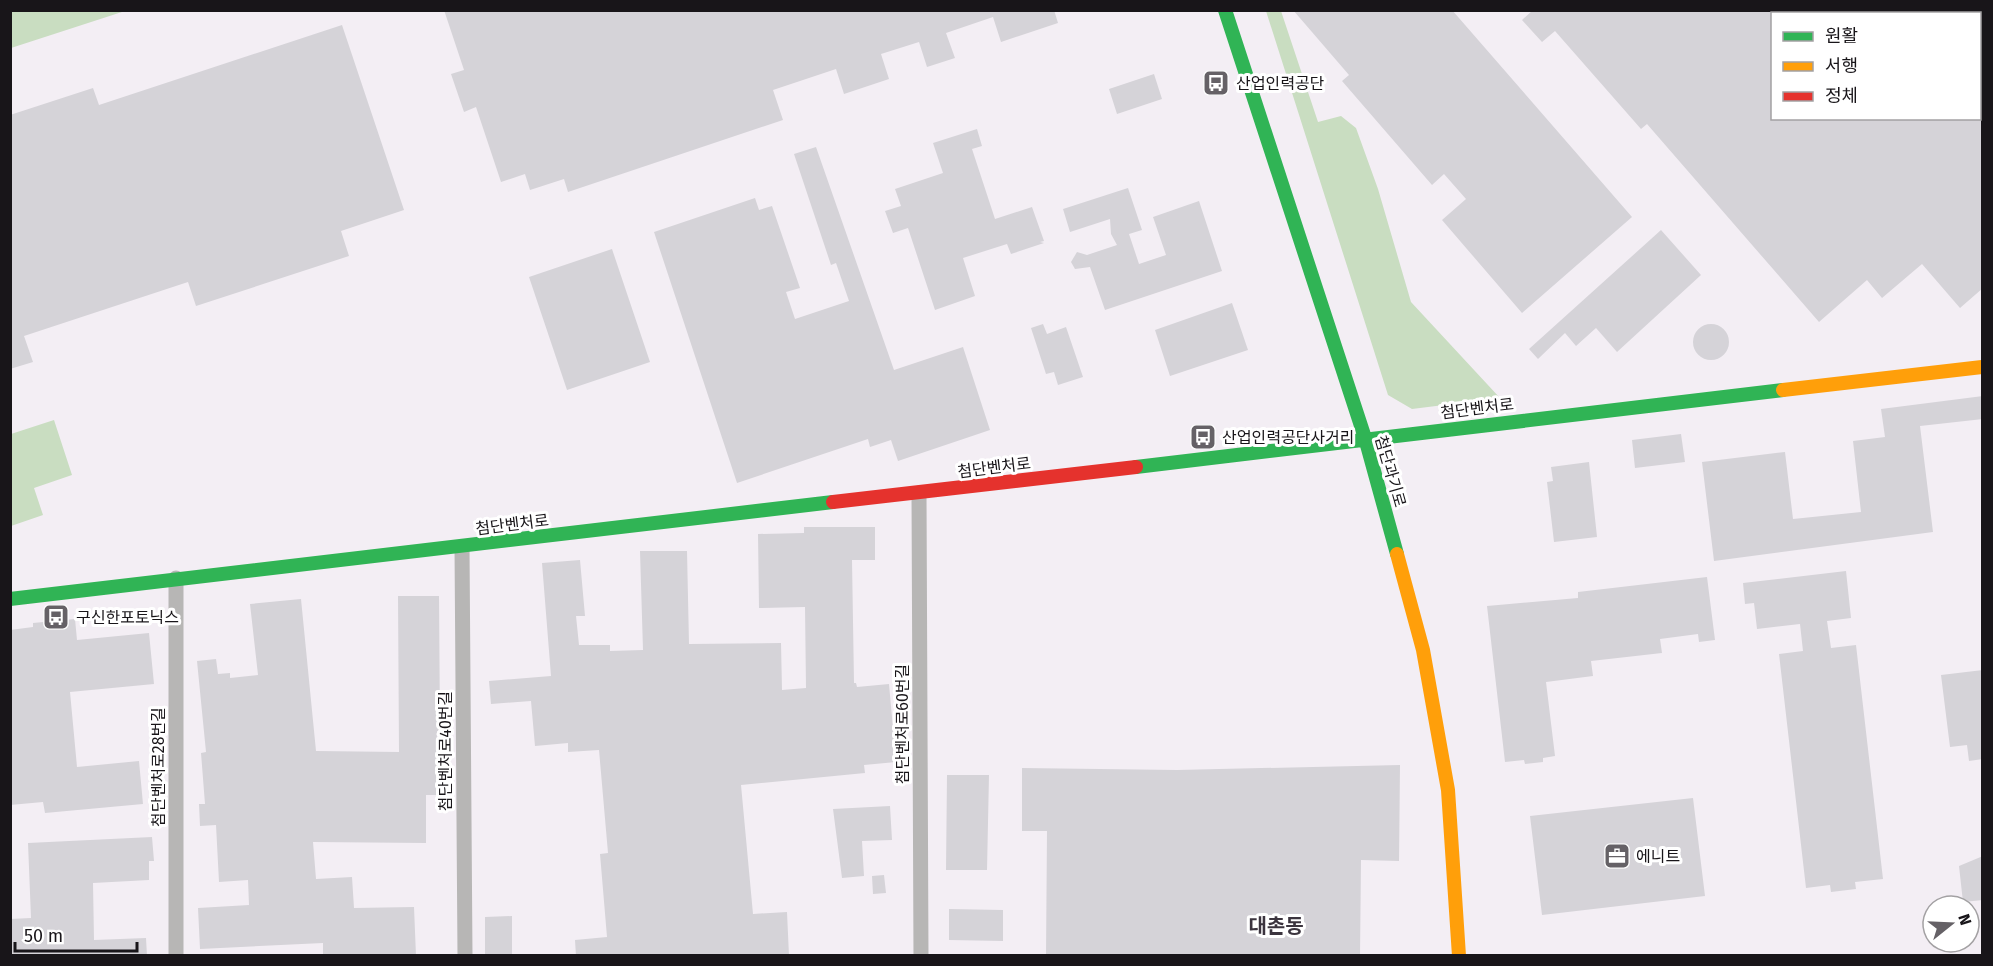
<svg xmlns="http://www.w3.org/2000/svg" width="1993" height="966" viewBox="0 0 1993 966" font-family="'Fira Sans','Noto Sans KR',sans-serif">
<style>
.park{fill:#c9ddc1}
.building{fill:#d5d3d8}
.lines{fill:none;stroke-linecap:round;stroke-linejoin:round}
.street{stroke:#b7b6b5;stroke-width:15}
.fast{stroke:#30b455;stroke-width:14}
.slow{stroke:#ff9f0a;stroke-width:14}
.jam{stroke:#e5322d;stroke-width:14}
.labels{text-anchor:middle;stroke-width:6;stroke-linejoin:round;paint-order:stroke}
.poi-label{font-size:16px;fill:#181519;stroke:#fff;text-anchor:start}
.street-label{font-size:16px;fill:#181519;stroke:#fff}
.quarter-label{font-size:20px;font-weight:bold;fill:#3b343e;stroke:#fff}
</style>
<rect width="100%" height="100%" fill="#f3eef4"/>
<path class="park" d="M11 10H125V11L11 48Z
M1266 11H1281L1318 122 1341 116 1356 128 1378 189 1411 302 1500 398 1412 409 1388 395Z
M54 420 72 475 34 488 43 515 11 526V434Z"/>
<path class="building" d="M444 10H1054L1058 23 1001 42 993 17 946 33 955 58 927 67 919 42 881 54 889 79 844 94 836 69 773 90 783 120 568 192 564 179 530 190 525 174 501 182 476 107 464 112 451 74 464 70Z
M1293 10H1452L1632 217 1522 313 1442 220 1466 199 1444 174 1432 185 1342 81 1349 75Z
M1533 10H1773V118H1983V288L1960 308 1922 264 1882 298 1867 280 1819 322 1647 124 1641 129 1555 31 1542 42 1522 20Z
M342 25 404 210 341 231 349 256 196 306 188 282 24 336 33 362 10 369V115L93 88 99 105Z
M1154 74 1162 99 1117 114 1109 89Z
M977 129 982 146 972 149 995 219 1032 207 1044 241 1040 242 1044 243 1011 254 1007 244 963 258 975 296 935 310 908 228 893 233 885 211 901 206 895 189 943 173 933 143Z
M816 147 894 370 963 347 990 430 898 461 891 440 870 447 868 439 737 483 654 232 755 198 759 210 772 206 800 288 786 292 795 319 849 301 836 263 831 265 794 154Z
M1128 188 1142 230 1129 234 1139 264 1166 255 1153 217 1199 201 1222 271 1105 310 1090 267 1075 269 1071 262 1077 252 1087 255 1117 245 1111 234 1110 219 1070 232 1063 209Z
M1661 230 1701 275 1617 352 1596 328 1576 346 1565 333 1538 359 1529 349Z
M612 249 650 362 567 390 529 277Z
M1232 303 1248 350 1170 376 1155 330Z
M1043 324 1047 334 1066 327 1083 377 1058 385 1054 372 1046 374 1031 328Z
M1693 342a18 18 0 1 1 36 0a18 18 0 1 1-36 0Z
M1983 396V419L1920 426 1933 532 1714 561 1702 462 1785 452 1793 519 1861 512 1853 441 1885 437 1881 409Z
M1681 434 1685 462 1635 468 1632 440Z
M1589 462 1597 537 1554 542 1547 482 1553 481 1551 467Z
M804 527H875V560H852L854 683H856L857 687 889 684 896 762 864 765 865 773 741 785 753 914 787 912 789 956H576L575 940 607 937 600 854 608 853 599 750 568 752V743L535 746 531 701 491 704 489 681 551 676 542 563 580 560 585 616H576L579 645H610V651L643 650 640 551H687L689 644 781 643 782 690 806 688 805 607 759 608 758 534 804 533Z
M1846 571 1851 618 1827 621 1831 648 1856 645 1883 879 1855 882 1856 889 1831 892 1830 885 1806 888 1779 654 1803 651 1800 624 1757 629 1754 603 1745 604 1743 583Z
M1707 577 1715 640 1699 642 1698 634 1660 639 1662 653 1591 661 1593 676 1546 682 1555 756 1543 758V762L1525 764 1524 760 1505 762 1487 606 1578 598V592Z
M398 596H439L440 731H437L436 795H426V843L313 842 316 879 352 877 354 908 414 907 416 956H323V943L200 949 198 908 249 905 248 880 219 882 216 825 200 826 199 804H205L201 753 206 752 197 661 216 659 218 674 230 673V678L258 675 250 604 301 599 316 751 399 752Z
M75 619 77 640 149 633 154 684 70 692 77 767 139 761 143 804 45 813 43 802 10 805V630L33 627V623Z
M1983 670V759L1969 761 1967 745 1950 747 1941 675Z
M1400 765 1399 861 1361 860 1360 956H1046L1047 831H1022V768L1177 770Z
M947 775H989L987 870H946Z
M1693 798 1705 896 1542 915 1530 816Z
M890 806 892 840 862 841 864 876 842 878 833 809Z
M152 837 154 861H149V880L93 883 94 940 146 938 147 956H10V919L31 918 28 843Z
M1983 856V900L1963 902 1959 866Z
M884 875 886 893 873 894 872 876Z
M949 909 1003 910V941L949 940Z
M512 916V956H485V917Z"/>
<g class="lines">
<path class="street" d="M919 493 921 956
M462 547 465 956
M176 578V956"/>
<path class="fast" d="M1225 10 1365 438 1397 554
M1136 467 1783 390
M10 599 833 502"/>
<path class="slow" d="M1783 390 1982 367
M1397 554 1423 650 1448 790 1459 956"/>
<path class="jam" d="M833 502 1136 467"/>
</g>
<defs>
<g id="bus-square" transform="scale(1.35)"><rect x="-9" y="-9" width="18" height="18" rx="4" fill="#656166" stroke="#fff"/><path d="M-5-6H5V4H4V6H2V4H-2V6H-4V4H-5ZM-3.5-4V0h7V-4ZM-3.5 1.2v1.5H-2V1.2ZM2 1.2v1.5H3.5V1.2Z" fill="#fff"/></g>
<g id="office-square" transform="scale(1.35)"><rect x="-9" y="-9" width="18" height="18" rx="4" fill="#656166" stroke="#fff"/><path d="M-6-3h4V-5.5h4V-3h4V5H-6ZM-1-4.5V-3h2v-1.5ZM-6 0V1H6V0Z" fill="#fff"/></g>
</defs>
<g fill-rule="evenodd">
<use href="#bus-square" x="1216" y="83"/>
<use href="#bus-square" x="1203" y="437"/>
<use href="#bus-square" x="56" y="617"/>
<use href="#office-square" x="1617" y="856"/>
</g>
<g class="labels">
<g class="poi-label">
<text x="1236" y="89">산업인력공단</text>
<text x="1222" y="443">산업인력공단사거리</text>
<text x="76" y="623">구신한포토닉스</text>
<text x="1636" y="862">에니트</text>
</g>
<g class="street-label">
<text transform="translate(1477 408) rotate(-7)" y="6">첨단벤처로</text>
<text transform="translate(994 467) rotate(-7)" y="6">첨단벤처로</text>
<text transform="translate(1391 471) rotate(74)" y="6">첨단과기로</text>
<text transform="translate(512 524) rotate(-7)" y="6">첨단벤처로</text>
<text transform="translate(902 724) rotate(-90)" y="6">첨단벤처로60번길</text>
<text transform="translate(445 751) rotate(-90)" y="6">첨단벤처로40번길</text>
<text transform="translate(158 767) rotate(-90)" y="6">첨단벤처로28번길</text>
</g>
<g class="quarter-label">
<text x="1276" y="933">대촌동</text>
</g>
</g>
<rect width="1993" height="966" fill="none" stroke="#181519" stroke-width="24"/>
<rect x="1771" y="12" width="210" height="108" fill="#ffffff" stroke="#a3a1a3" stroke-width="1.5"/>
<rect x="1783" y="32" width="30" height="9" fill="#30b455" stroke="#a3a1a3" stroke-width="1.5"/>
<text x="1825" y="42" font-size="18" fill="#181519">원활</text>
<rect x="1783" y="62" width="30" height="9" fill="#ff9f0a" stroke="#a3a1a3" stroke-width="1.5"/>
<text x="1825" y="72" font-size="18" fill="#181519">서행</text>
<rect x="1783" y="92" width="30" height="9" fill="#e5322d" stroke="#a3a1a3" stroke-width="1.5"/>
<text x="1825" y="102" font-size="18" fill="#181519">정체</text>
<g transform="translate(1951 924) rotate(72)"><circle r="28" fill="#ffffff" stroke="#a3a1a3" stroke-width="1.5"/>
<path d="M0-4.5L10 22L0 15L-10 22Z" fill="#656166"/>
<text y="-9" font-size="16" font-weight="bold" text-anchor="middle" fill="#181519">N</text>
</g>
<path d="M15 942v9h122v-9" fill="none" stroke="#181519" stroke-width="3"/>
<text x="24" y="942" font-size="18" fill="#181519" stroke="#ffffff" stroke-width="4.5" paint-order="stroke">50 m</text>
</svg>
